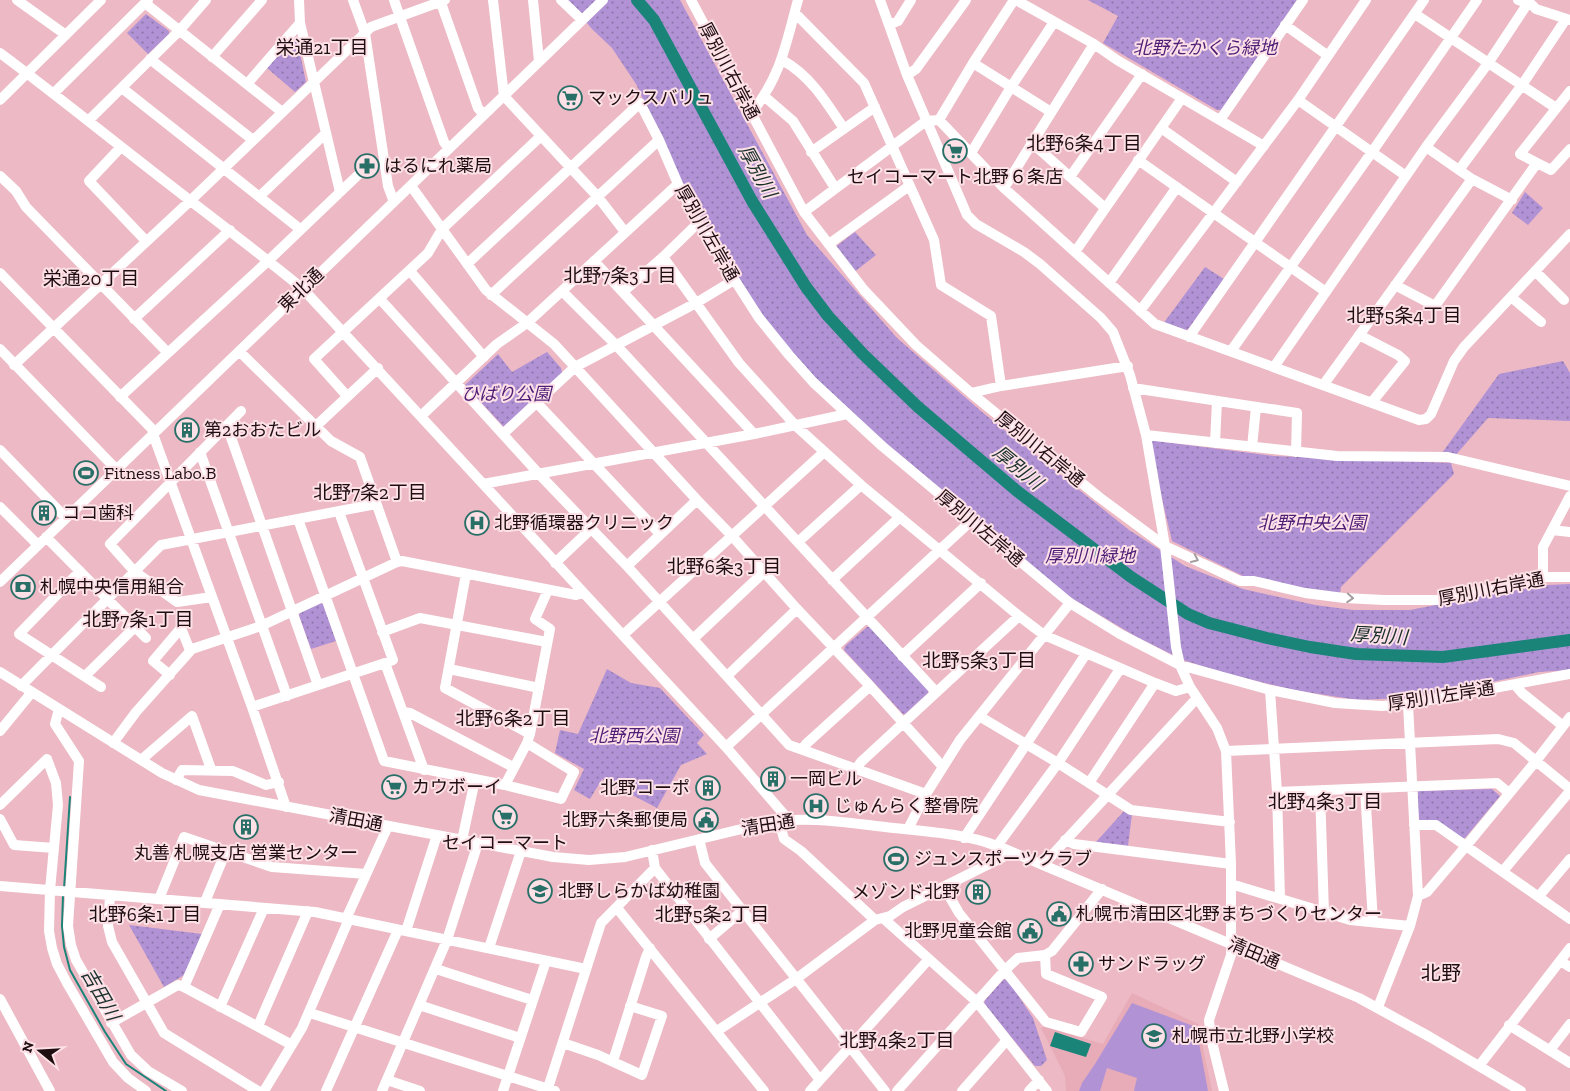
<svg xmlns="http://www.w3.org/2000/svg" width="1570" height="1091" viewBox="0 0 1570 1091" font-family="'Zilla Slab','Noto Sans JP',serif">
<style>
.built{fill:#e7acb8}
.green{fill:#b092d5}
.park{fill:url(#park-dots)}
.water{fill:#1a8479}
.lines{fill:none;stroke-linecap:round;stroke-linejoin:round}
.stream{stroke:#1a8479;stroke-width:2}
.river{stroke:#1a8479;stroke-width:12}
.minor{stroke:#fff;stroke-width:10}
.oneway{stroke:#a59ea0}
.labels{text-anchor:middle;stroke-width:4;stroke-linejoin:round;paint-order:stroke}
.park-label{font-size:18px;font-style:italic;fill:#4e1e77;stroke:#fde1e7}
.street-label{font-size:18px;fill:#1e0d11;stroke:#fde1e7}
.poi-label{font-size:18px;fill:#1e0d11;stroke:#fde1e7;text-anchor:start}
.neighbourhood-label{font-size:19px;fill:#1e0d11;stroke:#fde1e7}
.water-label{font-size:19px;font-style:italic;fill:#192f2c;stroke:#fde1e7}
.quarter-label{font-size:20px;fill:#1e0d11;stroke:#fde1e7}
</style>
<defs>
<pattern id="park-dots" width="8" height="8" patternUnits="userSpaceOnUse" patternTransform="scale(1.25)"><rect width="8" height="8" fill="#b092d5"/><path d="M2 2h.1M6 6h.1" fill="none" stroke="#8f76ab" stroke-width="1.8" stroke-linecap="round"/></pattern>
</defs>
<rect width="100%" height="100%" fill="#ecb9c4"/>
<path class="built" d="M1132 993 1198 1024 1212 1091H1066L1065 1076 1041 1028 1045 1026 1103 1044Z"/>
<path class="green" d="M1132 1003 1196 1027 1208 1091H1134L1137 1078 1107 1068 1100 1091H1079L1082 1083 1095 1064Z"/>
<path class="park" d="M567 0H680L807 235 897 338 982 412 1129 530 1185 566 1243 589 1315 605 1353 610H1410L1482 596 1548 585 1570 584V670L1539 672 1468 687 1405 698 1357 700 1294 690 1224 673 1183 660 1135 636 1068 596 861 422 824 388 777 336 702 226 636 84 612 48 592 29Z
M1088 0H1297L1221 110H1217L1103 43 1118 16Z
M146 14 169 31V34L148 54 127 33Z
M293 38 297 39 306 82 295 92 267 68Z
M1525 192 1543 208 1528 225 1512 213Z
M855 232 876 255 853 273 834 248Z
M1205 267 1224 279 1189 328 1185 331 1163 324Z
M547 352 561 368 562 373 504 427 465 385 498 354 512 372Z
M1563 361 1570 373V421L1488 418 1454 457 1442 453 1499 374Z
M1148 440 1274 456 1451 463 1454 474 1341 587 1340 594 1249 579 1172 541Z
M320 603 323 604 336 641 311 649 299 616 300 612Z
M867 627H870L928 690V693L905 714H903L844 650 845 646Z
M607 669 631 683 660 688 704 735 697 743 707 754 681 765 657 808 602 779 590 799 574 790 584 769 555 753 560 730 578 734Z
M1492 789 1500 796 1465 838H1461L1418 820V791Z
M1124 811 1128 814H1132L1128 846 1096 842Z
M129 925 202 934 184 975 164 987Z
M1004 979 1008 980 1033 1018 1047 1060 1041 1066H1035L984 1004 985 1000Z"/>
<path class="water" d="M1055 1032 1091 1044 1086 1057 1050 1046Z"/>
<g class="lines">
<path class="stream" d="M64 889 70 797
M63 896 62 926 64 947 70 970 105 1032 126 1064 166 1091"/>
<path class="river" d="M637 0 654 20 752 201 806 287 828 316 863 354 918 407 1017 491 1131 577 1188 614 1209 623 1267 638 1310 647 1356 654 1443 657 1570 640"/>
<path class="minor" d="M17 0 66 35
M299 0 300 23 340 192
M353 0 365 33 371 27 445 0
M394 0 444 142 449 149
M440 0 478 108 484 115
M493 0 504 96 598 197 625 232
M533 0 539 61
M561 0 582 20
M691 0 804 212 864 290 916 345 971 393 1099 497 1165 546 1240 581H1254L1305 593 1344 598 1384 600H1437L1543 577H1570
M880 0 907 75 967 215 976 224 1024 252 1040 264 1101 318 1113 332 1130 375 1146 435 1165 546 1176 647 1180 665 1190 687 1217 728 1226 751 1231 864V955L1209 1020 1211 1038 1224 1091
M1016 0 1094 44 1117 60 1264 146
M1518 0 1531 4 1536 9 1570 20
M145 3 282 112
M795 13 864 83 934 240 941 285 991 316 1001 386
M1415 14 1556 108
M889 25 898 21 911 0
M1285 25 1327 55
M0 53C50 90 98 129 147 167 199 208 252 247 303 289L726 747 788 819
M212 57 262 0
M150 59 253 140
M782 60C810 75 827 103 844 129
M973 63 1051 112
M907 75 916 69 966 0
M247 84 300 23
M122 88 300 229
M54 93 148 0
M764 96 793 121 835 188
M0 100 101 0
M1298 100 1406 176
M751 113C781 77 786 43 798 0
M939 120 973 63 1014 0
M1220 120 1303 0
M88 121 179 31 206 0
M1161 128 1237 182
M1031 142 1105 208
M121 147 89 181 146 241
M1426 147 1472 179 1512 200
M811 152 875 107
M971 153 1011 87 1054 22
M1138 160 1326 292
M1537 163 1520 154 1570 91
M1459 170 1522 85 1566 19
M0 176 16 191 26 207 168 353
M1070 177 1142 74
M411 186 486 290 554 344 697 500 732 536 797 609 870 686 943 767
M1004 188 1094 44
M260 196 326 133
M804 212 926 121 939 120 1004 188 1155 324 1419 420 1426 419 1431 414 1454 361 1464 347 1570 234
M829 244 909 186
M1075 252 1182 98
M663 257 739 363 796 426 861 485 1019 616 1044 635 1155 683 1176 691 1190 687
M594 261 754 434
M467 264 640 103 659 140 678 184 698 223 759 318 789 355 813 382 882 446 1070 603 1120 634 1180 665 1270 690 1335 703 1382 706 1408 704 1570 674
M410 271 484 357
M1535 271 1564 300
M0 273 155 432
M1109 283 1177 187
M1395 285 1435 306 1537 163 1551 170 1570 149
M562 291 616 345 936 692
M623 292 663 257 698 223
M491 295 659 140
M1511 297 1541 322
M380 299 539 474 627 566 789 745 926 794
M1140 311 1298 100 1366 0
M134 319 230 230
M1359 335 1398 355 1405 361 1372 402
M1189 337 1424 0
M0 349 116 469
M1231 351 1372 152 1477 0
M240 352 331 441 360 457 397 562
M14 365 190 201 365 33 388 186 394 202
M1274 367 1426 147 1489 62 1528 3
M1324 384 1472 179
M1133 388 1297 413 1296 452
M971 393 1001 386 1128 366
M347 396 314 359 428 253 442 229 541 136
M120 397 269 260 358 175
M537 403 660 534
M421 416 497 344 527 323 678 184
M227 426 318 685
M316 426 378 368
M504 433 575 367 696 303 734 280
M153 434 252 707 286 807
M1146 435 1337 456 1448 457 1570 486
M1215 443 1217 401
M1252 447 1256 407
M0 450 66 518
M200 452 287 696
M483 484 754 434 847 414
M0 507 38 545
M339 512 393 660 385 663 424 770
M298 519 384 761 505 785 561 799 574 772 527 743
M1552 530 1570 532
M46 537 146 638
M798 542 861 485
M555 563 591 529
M627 566 697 500
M80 571 19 634 101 687
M466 574 445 688 530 734
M1543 577V547L1570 496
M832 580 900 517
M0 582 603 0
M212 597 177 602 134 571 110 544 241 411
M382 632 420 618 547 642
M623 635 824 452
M693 639 763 573
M902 656 981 583
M449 669 539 688
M0 672 162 773 199 790 553 857 589 860 625 857 771 822C808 816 847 823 885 827 920 831 964 833 997 846 1013 852 1028 859 1043 865L1359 998 1430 1037 1521 1091
M170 675 153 661 181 628 189 648 192 649
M85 676 135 627
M727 676 797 609
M1515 685 1522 693 1563 726
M21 686 161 545 376 504
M1270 690 1277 792 1280 898
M252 707 385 663
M59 709 55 724 79 761 68 926 71 945 76 960 131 1055 148 1071 182 1091
M403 712 410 713 513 767
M979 716 1058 763 1131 810 1230 822
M0 731 32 692
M113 743 136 712 192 649 261 626 397 562 402 561 576 595 582 593
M726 747 971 521
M802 749 806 744 870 686
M1226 751 1498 739 1514 743 1570 789
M141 760 192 716 211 769
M856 769 861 762 1019 616
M176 780 182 770 233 771 266 785 279 782
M1089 783 1155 683
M505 785 527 743 530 734 550 629 535 619 548 590
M1365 789 1373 922
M1320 791 1324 913
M1277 792 1497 783 1509 793
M0 805 47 759 56 783 58 805 50 890 49 931 52 948 57 964 67 983 113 1062 128 1078 146 1091
M0 819 14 845 54 848
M779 821 784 839 801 851 875 920
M1414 825H1436L1570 919
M908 829 926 794 960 740 1070 603
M964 838 1086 654
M699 839 705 863 885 1091
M462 840 475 780
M1065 840 1074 844 1231 864
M997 846 1058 763 1120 669
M1043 865 1197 698
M655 868 820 1080
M1503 871 1570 791
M1231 884 1350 920 1410 926
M0 886 315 912 586 969
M944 887 959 913 1046 1022 1081 1032 1102 997 1046 974 1045 955
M110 896 108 926 112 942 164 1033 258 1091
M1418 896 1427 892 1466 846 1536 761 1570 717
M1539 896 1570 859
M159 899 184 837 272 867 366 874
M205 902 226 851
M617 908 764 1091
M883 918 977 1002 1047 1091
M346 919 388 826
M406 931 437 835
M709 939 742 911
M489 948 521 851
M1560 961 1570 967
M436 969 532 1000
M184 987 292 1045
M0 999 50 1091
M419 1005 520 1038
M220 1007 264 908
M1378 1007 1410 926 1418 896 1408 704
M310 1013 555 1091
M111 1023 178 985 184 987 220 904
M1509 1025 1570 1063
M258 1026 308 911
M717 1031 796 979 875 920 890 916 903 907 1011 853
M563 1043 598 1055 642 1075 662 1016 630 1006
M1550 1050 1570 1024
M613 1061 646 957 650 948
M1479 1066 1570 948
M387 1080 420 1091
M264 1091 302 1028 349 919
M326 1091 398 930
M382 1091 447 940 478 843
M503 1091 546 961
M547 1091 601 923 655 868 652 850
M810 1091 929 959
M897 1091 1005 970 1018 958 1045 955 1052 951 1102 889
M962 1091 1007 1040
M1029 1091 1039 1080"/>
</g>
<defs><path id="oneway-chevron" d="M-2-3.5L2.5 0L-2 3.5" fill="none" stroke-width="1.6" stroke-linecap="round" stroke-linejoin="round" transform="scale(1.25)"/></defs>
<g class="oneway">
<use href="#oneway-chevron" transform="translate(1195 559) rotate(25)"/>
<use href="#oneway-chevron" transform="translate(1350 598) rotate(4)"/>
</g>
<defs>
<g id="supermarket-ring" transform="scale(1.25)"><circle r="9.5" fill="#fde1e7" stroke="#276f67" stroke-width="1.5"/><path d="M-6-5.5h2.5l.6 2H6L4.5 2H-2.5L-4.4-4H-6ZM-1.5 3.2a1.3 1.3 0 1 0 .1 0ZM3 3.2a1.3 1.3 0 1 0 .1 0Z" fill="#276f67"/></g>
<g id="pharmacy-ring" transform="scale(1.25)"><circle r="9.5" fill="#fde1e7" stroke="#276f67" stroke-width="1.5"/><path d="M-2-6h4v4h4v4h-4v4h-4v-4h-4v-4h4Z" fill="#276f67"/></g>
<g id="building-ring" transform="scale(1.25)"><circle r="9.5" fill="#fde1e7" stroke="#276f67" stroke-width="1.5"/><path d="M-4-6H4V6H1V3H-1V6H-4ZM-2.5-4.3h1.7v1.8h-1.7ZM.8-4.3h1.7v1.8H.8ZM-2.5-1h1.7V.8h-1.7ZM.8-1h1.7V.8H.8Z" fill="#276f67"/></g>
<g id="stadium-ring" transform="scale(1.25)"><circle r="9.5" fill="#fde1e7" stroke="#276f67" stroke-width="1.5"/><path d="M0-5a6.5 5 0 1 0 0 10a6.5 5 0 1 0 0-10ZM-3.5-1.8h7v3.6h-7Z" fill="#276f67"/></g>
<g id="hospital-ring" transform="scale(1.25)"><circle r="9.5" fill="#fde1e7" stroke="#276f67" stroke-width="1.5"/><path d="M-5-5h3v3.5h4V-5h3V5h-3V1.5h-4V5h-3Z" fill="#276f67"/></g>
<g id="bank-ring" transform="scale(1.25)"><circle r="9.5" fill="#fde1e7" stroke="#276f67" stroke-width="1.5"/><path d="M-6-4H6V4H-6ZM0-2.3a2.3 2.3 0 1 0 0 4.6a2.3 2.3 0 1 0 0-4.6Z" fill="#276f67"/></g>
<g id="civic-ring" transform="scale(1.25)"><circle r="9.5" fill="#fde1e7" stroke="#276f67" stroke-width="1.5"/><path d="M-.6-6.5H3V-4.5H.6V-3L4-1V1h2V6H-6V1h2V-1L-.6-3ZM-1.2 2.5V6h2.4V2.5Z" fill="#276f67"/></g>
<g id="school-ring" transform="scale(1.25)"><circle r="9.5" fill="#fde1e7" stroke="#276f67" stroke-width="1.5"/><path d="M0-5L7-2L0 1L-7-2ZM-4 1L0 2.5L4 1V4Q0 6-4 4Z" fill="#276f67"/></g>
</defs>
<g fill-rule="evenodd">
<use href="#supermarket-ring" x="570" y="98"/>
<use href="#supermarket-ring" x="955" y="151"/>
<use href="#pharmacy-ring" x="367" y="166"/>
<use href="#building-ring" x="187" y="430"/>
<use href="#stadium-ring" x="86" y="473"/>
<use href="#building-ring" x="44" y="513"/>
<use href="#hospital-ring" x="477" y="523"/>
<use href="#bank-ring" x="23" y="587"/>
<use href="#building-ring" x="773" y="779"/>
<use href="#supermarket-ring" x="394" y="787"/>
<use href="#building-ring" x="708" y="788"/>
<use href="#hospital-ring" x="816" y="806"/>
<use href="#supermarket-ring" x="505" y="817"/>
<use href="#civic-ring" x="706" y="820"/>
<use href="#building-ring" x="246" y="827"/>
<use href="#stadium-ring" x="896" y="859"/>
<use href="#school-ring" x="540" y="891"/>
<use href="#building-ring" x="978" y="892"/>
<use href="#civic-ring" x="1059" y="914"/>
<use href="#civic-ring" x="1030" y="931"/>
<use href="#pharmacy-ring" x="1081" y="964"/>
<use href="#school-ring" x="1154" y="1036"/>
</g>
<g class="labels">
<g class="park-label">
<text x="1205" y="54">北野たかくら緑地</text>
<text x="506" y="400">ひばり公園</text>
<text x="1312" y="529">北野中央公園</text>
<text x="1090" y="562">厚別川緑地</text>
<text x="634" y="742">北野西公園</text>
</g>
<g class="street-label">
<text transform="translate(729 71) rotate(62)" y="6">厚別川右岸通</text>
<text transform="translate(707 233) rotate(60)" y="6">厚別川左岸通</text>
<text transform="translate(301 290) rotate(-44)" y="6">東北通</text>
<text transform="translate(1040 449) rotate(39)" y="6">厚別川右岸通</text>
<text transform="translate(980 528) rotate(40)" y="6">厚別川左岸通</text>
<text transform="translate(1491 589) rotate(-11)" y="6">厚別川右岸通</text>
<text transform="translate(1441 696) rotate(-9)" y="6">厚別川左岸通</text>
<text transform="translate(356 820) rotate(11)" y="6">清田通</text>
<text transform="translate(768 825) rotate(-9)" y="6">清田通</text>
<text transform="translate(1254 953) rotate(23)" y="6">清田通</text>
</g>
<g class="poi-label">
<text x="588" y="104">マックスバリュ</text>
<text x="384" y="172">はるにれ薬局</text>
<text x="955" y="183" text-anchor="middle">セイコーマート北野６条店</text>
<text x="204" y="436">第2おおたビル</text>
<text x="104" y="479">Fitness Labo.B</text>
<text x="62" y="519">ココ歯科</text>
<text x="494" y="529">北野循環器クリニック</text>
<text x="40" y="593">札幌中央信用組合</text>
<text x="790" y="785">一岡ビル</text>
<text x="412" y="793">カウボーイ</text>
<text x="690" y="794" text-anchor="end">北野コーポ</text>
<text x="834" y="812">じゅんらく整骨院</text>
<text x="688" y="826" text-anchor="end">北野六条郵便局</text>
<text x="505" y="849" text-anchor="middle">セイコーマート</text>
<text x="246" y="859" text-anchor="middle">丸善 札幌支店 営業センター</text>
<text x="914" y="865">ジュンスポーツクラブ</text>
<text x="558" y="897">北野しらかば幼稚園</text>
<text x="960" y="898" text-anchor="end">メゾンド北野</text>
<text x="1076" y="920">札幌市清田区北野まちづくりセンター</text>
<text x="1012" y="937" text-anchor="end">北野児童会館</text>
<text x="1098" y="970">サンドラッグ</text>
<text x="1172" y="1042">札幌市立北野小学校</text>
</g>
<g class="neighbourhood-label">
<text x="322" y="54">栄通21丁目</text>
<text x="1084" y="150">北野6条4丁目</text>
<text x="620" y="282">北野7条3丁目</text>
<text x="91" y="285">栄通20丁目</text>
<text x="1404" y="322">北野5条4丁目</text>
<text x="370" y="499">北野7条2丁目</text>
<text x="724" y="573">北野6条3丁目</text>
<text x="138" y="626">北野7条1丁目</text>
<text x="979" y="667">北野5条3丁目</text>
<text x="513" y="725">北野6条2丁目</text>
<text x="1325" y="808">北野4条3丁目</text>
<text x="145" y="921">北野6条1丁目</text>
<text x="712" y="921">北野5条2丁目</text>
<text x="897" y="1047">北野4条2丁目</text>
</g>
<g class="water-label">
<text transform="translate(758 171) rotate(61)" y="7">厚別川</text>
<text transform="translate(1018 467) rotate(39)" y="7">厚別川</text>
<text transform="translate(1379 635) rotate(4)" y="7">厚別川</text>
<text transform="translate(101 994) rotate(60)" y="7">吉田川</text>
</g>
<g class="quarter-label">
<text x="1441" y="980">北野</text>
</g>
</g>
<g transform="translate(40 1051) rotate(288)" stroke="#fde1e7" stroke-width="4" paint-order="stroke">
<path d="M0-4L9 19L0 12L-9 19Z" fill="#1e0d11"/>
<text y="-8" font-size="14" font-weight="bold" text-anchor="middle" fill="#1e0d11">N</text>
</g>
</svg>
